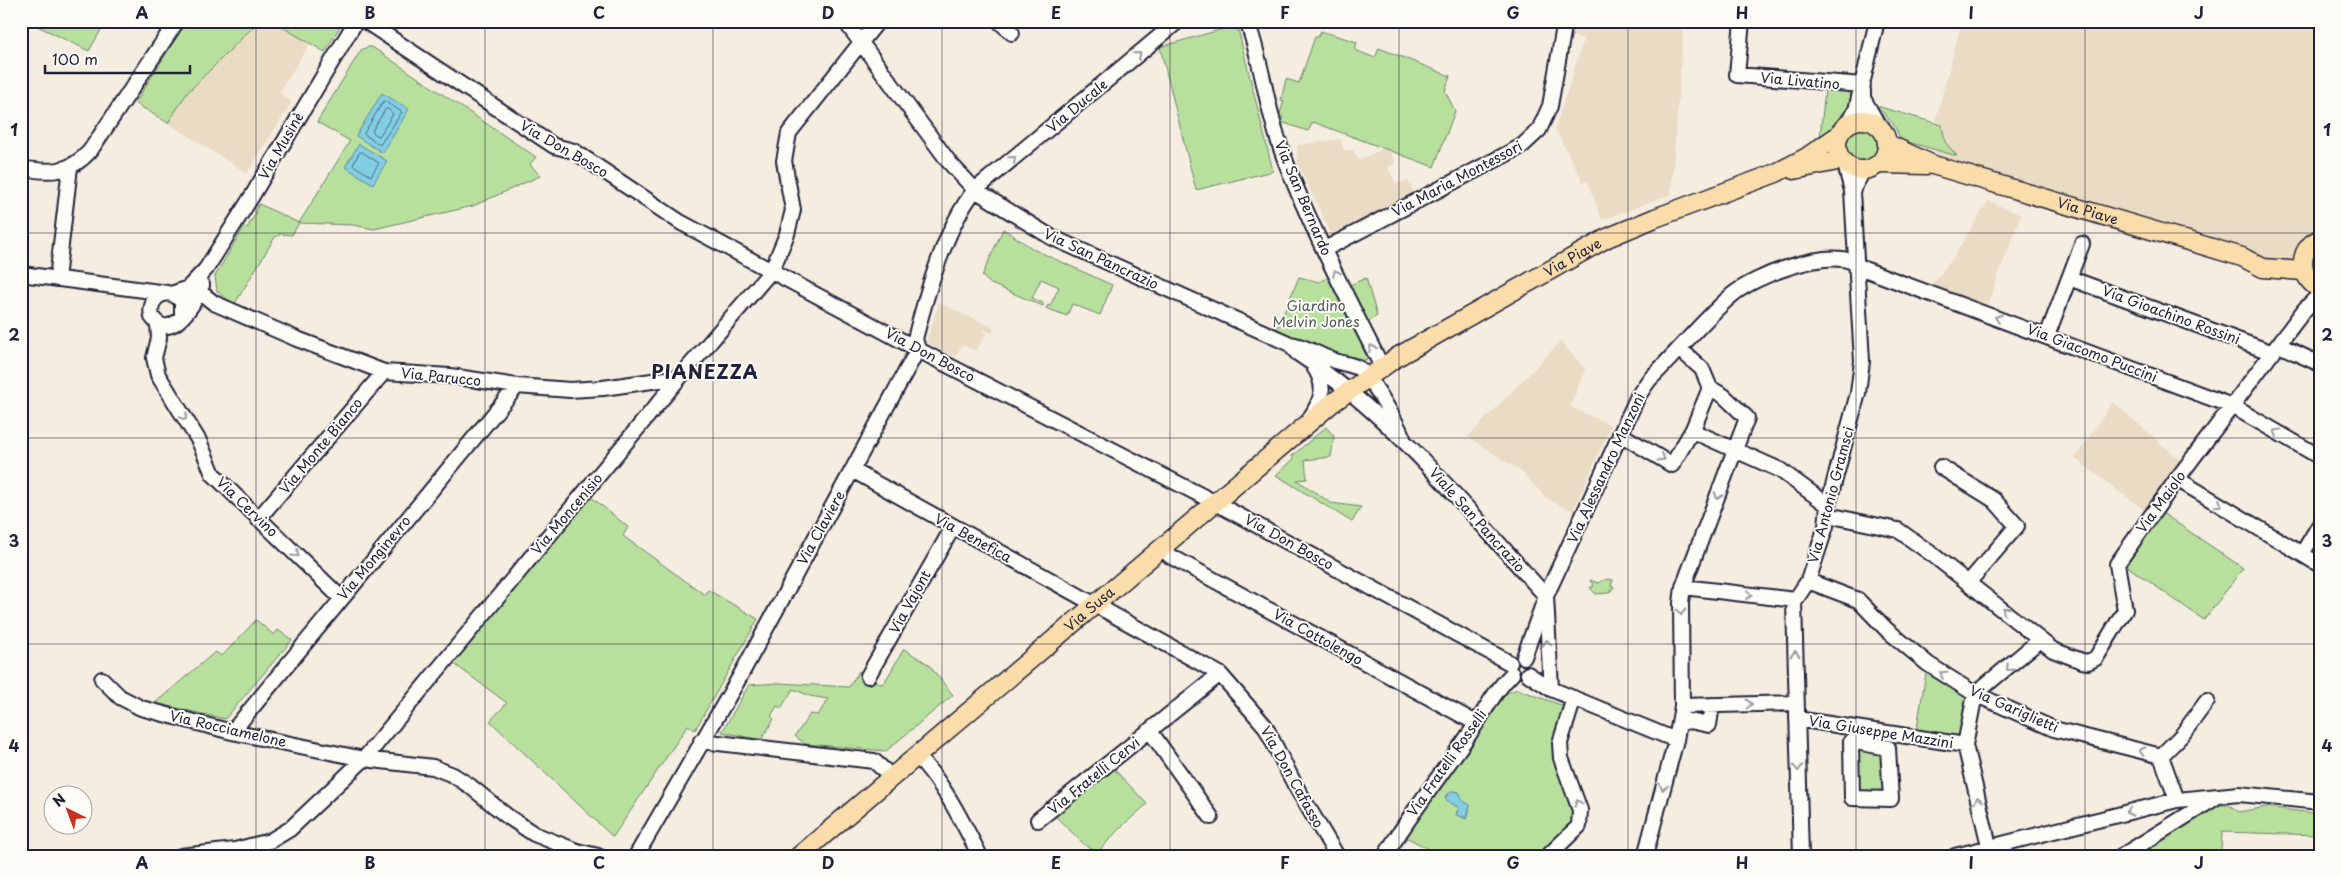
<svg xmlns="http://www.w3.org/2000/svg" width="2341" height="877" viewBox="0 0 2341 877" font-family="'Playpen Sans',sans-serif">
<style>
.built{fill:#e9dbc4}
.green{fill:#b8e09d;stroke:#6d816c;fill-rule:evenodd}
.water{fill:#84cee4;stroke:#5d89a0}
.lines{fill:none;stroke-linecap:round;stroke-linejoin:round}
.shore{stroke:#49677f;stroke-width:1}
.minor-casing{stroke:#22223b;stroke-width:18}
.major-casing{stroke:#22223b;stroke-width:21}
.minor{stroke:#fdfcf7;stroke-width:14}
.major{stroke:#faddab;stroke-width:18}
.oneway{stroke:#9a9aa2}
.grid{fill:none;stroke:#22223b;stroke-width:1;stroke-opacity:0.55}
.labels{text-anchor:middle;stroke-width:4;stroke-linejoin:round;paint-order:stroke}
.street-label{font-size:14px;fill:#22223b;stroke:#fdfcf7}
.park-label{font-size:14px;fill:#4f5b58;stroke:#fdfcf7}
.district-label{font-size:19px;font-weight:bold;letter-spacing:1px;fill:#22223b;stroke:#fdfcf7}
.neatline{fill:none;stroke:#22223b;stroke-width:2}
.grid-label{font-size:16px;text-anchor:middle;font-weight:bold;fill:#22223b}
</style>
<rect width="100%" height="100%" fill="#f4ede0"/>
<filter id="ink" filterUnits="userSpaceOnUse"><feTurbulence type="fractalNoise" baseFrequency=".02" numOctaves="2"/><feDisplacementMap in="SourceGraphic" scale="10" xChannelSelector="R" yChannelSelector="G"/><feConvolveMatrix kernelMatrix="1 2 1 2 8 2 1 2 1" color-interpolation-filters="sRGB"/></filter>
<g filter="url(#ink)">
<path class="built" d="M259 21H272L310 43 279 93 292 102 247 173 168 123 187 93Z
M1573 21H1684L1671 194 1602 220 1587 180 1583 182 1555 129 1584 39 1571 36Z
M1962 21H2320V239L2302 262 2278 265 1936 158V118Z
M1341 139 1343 150H1353L1359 160 1387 147 1396 163 1388 167 1396 184 1407 180 1416 196 1333 237 1298 165 1297 145Z
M1988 201 2021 215 1986 308 1930 287 1953 258Z
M939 303 994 328 992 333 985 330 982 332 986 334 976 351 962 345 955 357 926 342Z
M1561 341 1585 369 1570 407 1611 425 1573 511 1546 498 1522 472 1468 437Z
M2113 402 2182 462 2145 511 2075 458Z"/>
<path class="green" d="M27 21H106L89 51Z
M187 21H259L187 93 168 123 135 103Z
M272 21H343L325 52Z
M1237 25 1273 171 1196 190 1160 47Z
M1321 31 1357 42 1355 50 1375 58 1379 48 1450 76 1445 91 1455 111 1434 167 1313 122 1308 131 1281 122 1283 117 1279 116 1284 101 1281 100 1286 79 1299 83 1315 37H1318Z
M367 47H372L536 157 530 164 540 176 473 206 374 229 353 225 299 223 292 235 281 234 275 237 234 305 217 291 215 276 244 227 247 228 256 213 255 211 259 204 299 223 350 141 317 122 361 50Z
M1825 90 1848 91 1853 98 1854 106C1838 112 1833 131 1820 137Z
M1877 106 1942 125 1945 142 1957 156 1901 140 1894 125Z
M1845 145a17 17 0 1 1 34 0a17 17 0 1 1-34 0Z
M1003 229 1035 250 1112 285 1100 315 1072 304 1067 316 1046 308 1048 305 1050 306 1059 287 1041 279 1032 298 1043 303V306L991 284 982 276Z
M1299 277 1319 282 1330 277 1367 357 1366 360C1340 363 1301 339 1277 329Z
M1366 278 1377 316 1367 322 1343 288Z
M1326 427 1334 436 1331 457 1305 460 1307 479 1297 480 1331 503 1361 507 1352 522 1276 475 1294 459 1292 456Z
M591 497 628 527 623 536 705 595 708 590 758 619 695 730 688 725 613 837 490 721 507 703 453 663Z
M2158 510 2243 568 2204 620 2121 562Z
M1607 579 1613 580 1611 586 1614 587 1609 593 1596 594 1590 588 1594 586 1590 580 1598 583Z
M256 620 274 635 278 630 292 640 225 719 155 703 215 652 222 656Z
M904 649 928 664 953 695 886 751 805 744 795 736 810 714 818 715 828 699 810 696 793 689 781 708 777 706 771 716 774 719 761 740 722 732 749 685 780 683 849 687 859 671 880 684 884 683Z
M1927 667 1970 694 1963 736 1959 740 1916 733Z
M1517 689 1569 708 1558 742 1573 801 1576 826 1545 856H1442L1404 836 1482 730 1505 694ZM1454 791 1459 792 1463 801 1470 805 1468 817 1465 819 1456 813 1459 808 1445 799 1446 795Z
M1852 744 1886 749 1889 797 1853 795Z
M1114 769 1147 804 1119 829 1098 852 1086 846 1055 816Z
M2218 805H2229L2239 812 2266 807 2320 814V835L2222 832 2221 853 2215 856H2128L2208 808Z"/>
<path class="water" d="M382 93 409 109 383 153 356 136Z
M359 144 387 161 373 184 345 167Z
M1451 791 1459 792 1463 801 1470 805 1467 818 1456 815 1459 808 1445 799Z"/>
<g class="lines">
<path class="shore" d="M384 101 402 112 380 145 364 134Z
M388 109 393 114 380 135 377 136 372 131 385 110Z
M362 152 379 163 371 176 353 165 359 153Z"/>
<g class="minor-casing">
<path id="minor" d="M365 21 554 146 574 151 680 222 932 357 1214 502 1510 663
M845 21 949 162 975 190 1051 237 1290 344C1305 346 1317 354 1330 359 1340 364 1350 363 1360 369 1372 378 1397 423 1403 438
M999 21 1012 33
M1247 21C1263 65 1267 113 1284 157 1310 227 1348 299 1382 367
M1742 21 1737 75 1863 85
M1863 90V98L1878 125
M1845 127 1856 110 1877 21
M21 168C50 173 69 174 90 151L177 21
M1852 191 1863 171
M1325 249 1522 146 1539 130 1550 106 1565 21
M21 274 167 293
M2069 278 2273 353
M57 279 70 167
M183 292 193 291 201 293 214 303 297 339 384 372 450 376 517 386 570 390 603 388 680 377
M171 294 188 288 206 269 252 196 356 21
M182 317V302C169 285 147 296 152 317 171 345 195 302 202 285
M158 323 159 338 154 358 158 375 199 441 213 474 341 598
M2047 336 2082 244
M2279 345 2320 364
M1292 347 1297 353C1395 417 1468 511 1546 596L1524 657
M1681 350 1702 369 1710 388 1693 429 1697 433 1780 470 1828 505
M1310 418C1322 400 1327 386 1314 367
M1620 434 1672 465 1693 429
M1941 467 1994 500 2017 526 1968 583
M852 470 1220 674 1265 726 1295 785 1337 856
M2177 479 2320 565
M1828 515 1898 530 1933 555 2053 650 2082 661 2088 662 2096 658 2125 610 2117 564 2177 479 2305 309 2320 294
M258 519 384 372
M1162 547 1170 556 1476 723
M2302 554 2320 524
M1808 581 1858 600 1887 630 1928 664 1975 694 2054 729 2161 756 2177 800
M1683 587 1796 600
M1528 674 1551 689 1676 740
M868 676 953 527
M102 679 120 697 141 708 232 732 364 759 433 767 453 775 470 786 507 816 534 834 577 851 598 856
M1551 689 1546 596 1638 396 1649 380C1677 353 1702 321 1732 295 1755 276 1821 251 1851 261 1855 263 1860 267 1864 269L2232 406 2320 457
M1682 706 1796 703
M1797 719 1965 745
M1679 723 1690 721 1709 725 1712 705
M1150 731 1211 817
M232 732 517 386
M701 741 874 761 892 777
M1851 741 1888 748 1891 799 1852 798Z
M917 756C943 782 963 823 980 856
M2161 756 2182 735 2207 701
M1038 820 1220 674
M1991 854 1965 745 1975 694 2040 640
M181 856 235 850 270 841 290 829 364 759 680 377 772 270 787 234 793 210 784 161 789 133 878 21
M636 856 738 680 918 349 915 339C926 295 947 224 975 190L1178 21
M1385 856C1410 814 1440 776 1468 736 1483 715 1493 692 1512 674
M1548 856 1579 826 1580 810 1561 758 1560 743 1574 698
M1645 856 1676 740 1682 706 1681 603 1683 587 1747 418 1724 396 1710 388
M1801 856 1794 602 1808 581 1826 526 1828 505 1858 393 1862 361 1852 191 1845 164
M1955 856 2177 800 2239 794 2320 802
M2122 856 2215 798"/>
</g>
<g class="major-casing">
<g id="major">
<circle cx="1862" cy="145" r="25"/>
<path id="s1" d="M1888 144 1933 165 2242 257 2263 268 2303 271"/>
<path d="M1879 164 1927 165"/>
<path d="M1794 170 1842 160"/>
<path d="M2320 239C2296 249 2299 278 2320 289"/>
<path id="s2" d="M799 856 1331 404 1397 357 1607 238 1655 218 1776 173 1807 157 1839 135"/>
</g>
</g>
<use href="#minor" class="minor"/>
<use href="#major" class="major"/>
</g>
<defs><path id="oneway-chevron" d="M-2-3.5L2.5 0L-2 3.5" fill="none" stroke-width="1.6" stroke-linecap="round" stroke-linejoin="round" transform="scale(1.25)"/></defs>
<g class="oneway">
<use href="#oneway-chevron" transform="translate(1138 55) rotate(-40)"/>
<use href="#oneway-chevron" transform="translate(1013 159) rotate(-40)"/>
<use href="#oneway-chevron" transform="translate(1336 273) rotate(-116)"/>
<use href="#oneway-chevron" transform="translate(1998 318) rotate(-160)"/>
<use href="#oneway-chevron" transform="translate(1372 348) rotate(-116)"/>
<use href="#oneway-chevron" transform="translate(184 417) rotate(58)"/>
<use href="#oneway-chevron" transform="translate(2277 432) rotate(-150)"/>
<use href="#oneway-chevron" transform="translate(1662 458) rotate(30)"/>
<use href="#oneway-chevron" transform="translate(1718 496) rotate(110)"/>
<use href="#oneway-chevron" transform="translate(2219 504) rotate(31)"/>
<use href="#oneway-chevron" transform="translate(296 554) rotate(44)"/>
<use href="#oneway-chevron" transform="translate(1749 595) rotate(7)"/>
<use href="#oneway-chevron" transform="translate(2005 610) rotate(-142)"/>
<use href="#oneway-chevron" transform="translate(1681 612) rotate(89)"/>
<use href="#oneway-chevron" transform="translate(1547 643) rotate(-92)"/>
<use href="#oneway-chevron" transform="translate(1795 654) rotate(-91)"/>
<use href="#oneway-chevron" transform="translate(2009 668) rotate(138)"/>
<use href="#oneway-chevron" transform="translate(1943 674) rotate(-147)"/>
<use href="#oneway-chevron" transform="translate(1749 704) rotate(-1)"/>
<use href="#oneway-chevron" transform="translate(2142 751) rotate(-166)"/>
<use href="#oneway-chevron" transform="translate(1798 768) rotate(88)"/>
<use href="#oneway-chevron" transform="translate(1663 787) rotate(105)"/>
<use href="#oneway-chevron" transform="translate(1978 800) rotate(-104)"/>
<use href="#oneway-chevron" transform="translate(1578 803) rotate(-108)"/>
<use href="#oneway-chevron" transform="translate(2129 812) rotate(166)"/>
</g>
</g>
<path class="grid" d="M256 21V856M485 21V856M713 21V856M942 21V856M1170 21V856M1399 21V856M1628 21V856M1856 21V856M2085 21V856M21 233H2320M21 438H2320M21 644H2320"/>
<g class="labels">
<g class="street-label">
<text transform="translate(1800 81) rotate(5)" y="5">Via Livatino</text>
<text transform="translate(1077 106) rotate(-40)" y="5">Via Ducale</text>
<text transform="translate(281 146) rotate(-60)" y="5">Via Musinè</text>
<text transform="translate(564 149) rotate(30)" y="5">Via Don Bosco</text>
<text transform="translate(1457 179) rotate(-28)" y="5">Via Maria Montessori</text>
<text transform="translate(1303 198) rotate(67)" y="5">Via San Bernardo</text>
<text dy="5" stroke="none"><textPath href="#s1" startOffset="211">Via Piave</textPath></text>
<text dy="5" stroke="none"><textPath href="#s2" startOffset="981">Via Piave</textPath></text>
<text transform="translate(1101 259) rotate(25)" y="5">Via San Pancrazio</text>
<text transform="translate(2171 315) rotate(20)" y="5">Via Gioachino Rossini</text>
<text transform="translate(2092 353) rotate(21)" y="5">Via Giacomo Puccini</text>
<text transform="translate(930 355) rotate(28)" y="5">Via Don Bosco</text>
<text transform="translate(441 377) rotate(6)" y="5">Via Parucco</text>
<text transform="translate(321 446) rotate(-50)" y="5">Via Monte Bianco</text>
<text transform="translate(1606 468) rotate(-65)" y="5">Via Alessandro Manzoni</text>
<text transform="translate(1831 495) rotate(-75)" y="5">Via Antonio Gramsci</text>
<text transform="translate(2161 502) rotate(-54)" y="5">Via Maiolo</text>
<text transform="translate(247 507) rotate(44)" y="5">Via Cervino</text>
<text transform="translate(567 514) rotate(-50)" y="5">Via Moncenisio</text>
<text transform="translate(1477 520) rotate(48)" y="5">Viale San Pancrazio</text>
<text transform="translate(821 528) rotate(-61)" y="5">Via Claviere</text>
<text transform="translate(973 538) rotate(29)" y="5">Via Benefica</text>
<text transform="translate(1289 542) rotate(29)" y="5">Via Don Bosco</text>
<text transform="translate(374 558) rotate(-50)" y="5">Via Monginevro</text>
<text transform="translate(910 602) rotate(-61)" y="5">Via Vajont</text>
<text dy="5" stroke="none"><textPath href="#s2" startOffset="381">Via Susa</textPath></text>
<text transform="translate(1318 637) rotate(29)" y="5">Via Cottolengo</text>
<text transform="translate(2014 709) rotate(24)" y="5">Via Gariglietti</text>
<text transform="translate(228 729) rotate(13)" y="5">Via Rocciamelone</text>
<text transform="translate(1881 732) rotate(9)" y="5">Via Giuseppe Mazzini</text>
<text transform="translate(1447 763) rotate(-55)" y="5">Via Fratelli Rosselli</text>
<text transform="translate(1094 776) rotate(-39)" y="5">Via Fratelli Cervi</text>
<text transform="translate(1292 777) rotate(61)" y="5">Via Don Cafasso</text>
</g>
<g class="park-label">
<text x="1316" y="311">Giardino<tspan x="1316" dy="16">Melvin Jones</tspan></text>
</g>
<g class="district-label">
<text x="705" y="379">PIANEZZA</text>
</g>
</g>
<rect width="2341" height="877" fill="none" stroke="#fdfcf7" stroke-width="55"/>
<g transform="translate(68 810) rotate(318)"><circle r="24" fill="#fdfcf7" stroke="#a5a5ac"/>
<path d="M0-4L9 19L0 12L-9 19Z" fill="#c8321e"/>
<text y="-8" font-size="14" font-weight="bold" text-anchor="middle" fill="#22223b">N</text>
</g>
<path d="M45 65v8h145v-8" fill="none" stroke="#22223b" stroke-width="2.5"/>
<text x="52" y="65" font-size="15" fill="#22223b" stroke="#fdfcf7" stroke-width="4" paint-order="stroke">100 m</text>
<rect x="28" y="28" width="2286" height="822" class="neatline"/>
<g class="grid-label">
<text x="142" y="19">A</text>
<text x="370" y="19">B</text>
<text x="599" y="19">C</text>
<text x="828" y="19">D</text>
<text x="1056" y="19">E</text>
<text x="1285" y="19">F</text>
<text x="1513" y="19">G</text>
<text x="1742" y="19">H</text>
<text x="1971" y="19">I</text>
<text x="2199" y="19">J</text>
<text x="14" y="136">1</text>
<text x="2327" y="136">1</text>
<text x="14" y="341">2</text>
<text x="2327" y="341">2</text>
<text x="14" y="547">3</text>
<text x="2327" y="547">3</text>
<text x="14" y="752">4</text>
<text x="2327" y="752">4</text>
<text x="142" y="869">A</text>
<text x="370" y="869">B</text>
<text x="599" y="869">C</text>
<text x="828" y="869">D</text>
<text x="1056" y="869">E</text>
<text x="1285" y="869">F</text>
<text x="1513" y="869">G</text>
<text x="1742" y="869">H</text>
<text x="1971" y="869">I</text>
<text x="2199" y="869">J</text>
</g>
</svg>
